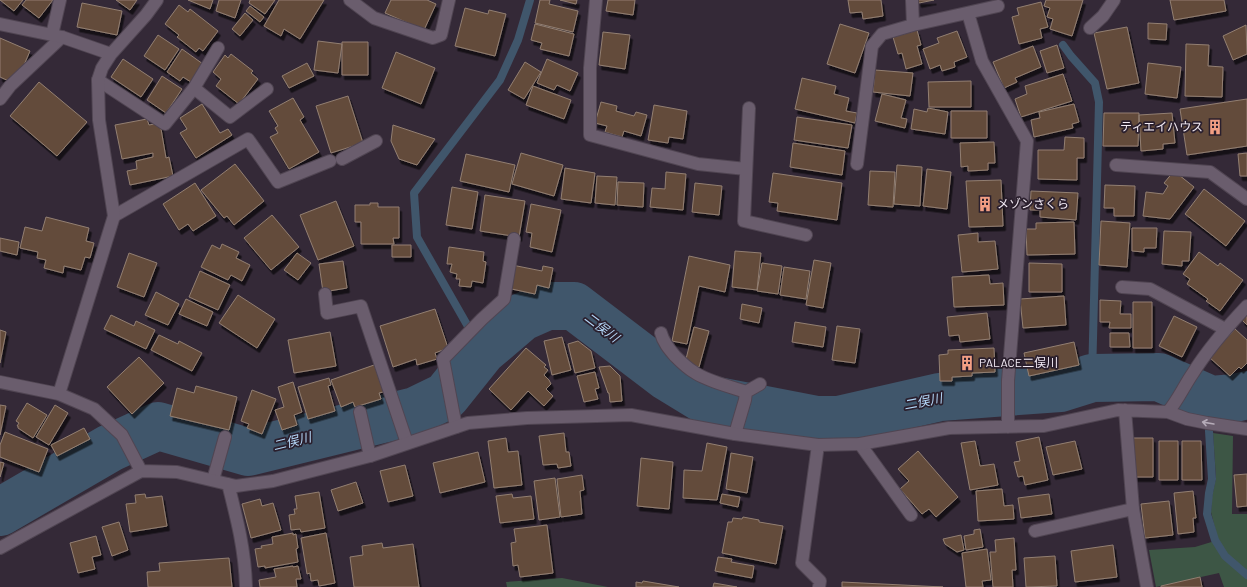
<svg xmlns="http://www.w3.org/2000/svg" width="1247" height="587" viewBox="0 0 1247 587" font-family="Barlow,'Noto Sans JP',sans-serif">
<style>
.green{fill:#3d5645}
.lines{fill:none;stroke-linecap:round;stroke-linejoin:round}
.stream{stroke:#40566b;stroke-width:8}
.river{stroke:#40566b;stroke-width:48}
.building{fill:#644b3a;stroke:#927f72;filter:url(#shadow)}
.lane-casing{stroke:#504552;stroke-width:14}
.street-casing{stroke:#504552;stroke-width:14}
.lane{stroke:#6a5d6d;stroke-width:12}
.street{stroke:#6a5d6d;stroke-width:12}
.oneway{stroke:#b5abb8}
.labels{text-anchor:middle;stroke-width:3.5;stroke-linejoin:round;paint-order:stroke}
.poi-label{font-size:12px;fill:#f3ebf5;stroke:#2a1f2d;text-anchor:start}
.water-label{font-size:13px;font-style:italic;fill:#b5d8f9;stroke:#2a1f2d}
</style>
<defs>
<filter id="shadow"><feDropShadow dx="2.5" dy="4.5" stdDeviation="0" flood-color="#0009"/></filter>
</defs>
<rect width="100%" height="100%" fill="#342937"/>
<path class="green" d="M1213 433 1233 436 1232 514H1247V587H1224L1219 573 1156 587 1149 550 1195 547 1218 540 1211 512 1212 497 1216 478Z
M562 578 608 587H507L506 582Z"/>
<g class="lines">
<path class="stream" d="M1063 45 1071 56 1095 83 1099 102 1092 378
M482 351 417 237 414 193 500 80 518 40 530 0
M1208 414 1211 400
M1209 431 1212 479 1209 493 1207 514 1215 540 1225 556 1247 575"/>
<path class="river" d="M0 512 110 448 158 426 248 452 415 411 446 396 482 351 522 317 547 306H574L666 376 702 398 817 420H839L940 397 1060 388 1092 378 1159 377 1211 400 1235 398 1247 395"/>
</g>
<path class="building" d="M0 0H23L14 11Z
M26 0H53L39 18 22 5Z
M116 0H137L130 10Z
M188 0H213L210 9Z
M219 0H241L235 18 216 11Z
M250 0H275L265 14 249 3Z
M279 0H324L300 39 284 29 281 36 264 26Z
M391 0H427L436 4 424 30 385 13Z
M540 0H550L549 4 578 11 573 32 535 23Z
M560 0H577L576 4Z
M608 0H635L633 15 606 11Z
M848 0H881L883 16 863 19 862 12 850 13Z
M918 0H934L919 3Z
M1046 0H1083L1072 36 1050 29 1053 19 1047 17 1050 8 1044 6Z
M1170 0H1224L1226 11 1174 20Z
M1041 2 1048 27 1040 29 1042 38 1019 44 1012 17 1019 15 1017 8Z
M82 3 122 11 117 35 77 27Z
M179 5 188 12 190 9 218 31 203 51 199 48 196 52 177 37 179 35 165 24Z
M250 6 264 17 260 22 246 11Z
M465 8 488 14 489 10 506 14 495 56 455 46Z
M245 13 253 20 240 36 232 29Z
M1148 23 1167 24 1166 40 1148 39Z
M535 24 574 34 569 56 540 49 542 43 531 40Z
M840 24 869 33 855 73 827 64Z
M1246 25 1247 54 1233 60 1223 36Z
M1127 27 1139 83 1107 89 1094 33Z
M917 30 921 45 917 46 922 64 906 69 902 53 898 54 893 37Z
M957 31 967 57 954 62 955 67 942 71 940 65 930 69 923 49 939 43 937 38Z
M603 32 630 35 625 69 599 65Z
M158 35 179 49 165 70 144 56Z
M0 38 30 51 21 72 11 82 0 77Z
M318 41 342 44 338 73 314 70Z
M342 42H368V75H342Z
M1186 44 1209 45 1208 66 1223 67 1222 97 1185 96Z
M1057 45 1064 68 1047 73 1040 51Z
M1033 46 1041 67 1015 78 1017 82 1004 88 993 62Z
M182 49 203 64 191 82 183 77 180 81 167 72Z
M396 52 435 68 421 104 382 88Z
M231 54 253 71 251 73 258 79 239 104 216 86 221 79 213 72 225 55 228 58Z
M123 59 153 79 141 97 111 77Z
M547 59 578 73 570 91 557 85 554 90 537 83Z
M525 62 541 72 524 99 508 90Z
M307 63 314 76 289 88 282 76Z
M1148 63 1181 67 1177 98 1145 94Z
M875 70 913 73 910 96 873 92Z
M1063 74 1072 101 1021 117 1015 99 1027 94 1025 86Z
M162 76 182 89 166 113 147 100Z
M802 78 836 86 834 94 849 98 846 111 857 113 855 123 795 109Z
M971 81V107H929L928 82Z
M39 82 87 122 57 156 10 116Z
M533 86 571 100 564 119 526 105Z
M882 94 906 100 901 118 907 119 905 128 875 121Z
M348 96 363 143 331 153 316 106Z
M293 98 304 117 300 120 319 152 289 169 270 137 278 133 275 128 278 126 269 111Z
M1247 99V146L1187 155 1180 109Z
M601 102 617 106 616 111 634 116 636 112 647 115 641 136 624 131 622 137 605 132 607 126 595 123Z
M202 104 220 133 228 129 232 135 196 158 180 133 187 129 180 118Z
M1074 104 1079 122 1072 124 1073 128 1034 137 1031 120 1040 118 1039 112Z
M654 105 687 111 683 139 669 137 668 143 648 140Z
M928 108 948 112 945 134 911 129 914 109 927 112Z
M951 111H987V138H951Z
M1104 113H1139L1138 146H1103Z
M1172 113 1175 143 1163 144V149L1141 151 1139 115Z
M797 117 852 125 848 148 794 140Z
M147 119 149 125 160 123 166 158 169 157 173 176 130 185 127 171 137 169 136 161 153 157V153L122 159 115 125Z
M393 125 435 139 417 165 399 159 391 141Z
M1065 137 1084 138V158H1077V180L1038 179V150H1064Z
M994 142 995 163H988V170L968 171V166L961 167 960 143Z
M793 143 845 151 842 175 790 167Z
M521 153 563 165 554 196 512 184Z
M1247 153V176H1240L1238 154Z
M466 154 515 165 509 192 460 181Z
M235 164 264 201 234 225 227 216 224 218 201 190Z
M897 165 922 167 920 206 894 204Z
M565 168 595 173 591 203 561 199Z
M927 169 951 172 947 209 923 206Z
M870 171 895 172 893 207 868 205Z
M1174 171 1194 187 1170 219 1143 216 1146 192 1163 194 1168 186 1164 183Z
M666 172 686 174 683 210 650 207 652 188 665 189Z
M773 173 842 183 837 220 777 211 778 203 769 202Z
M597 176 617 177 615 205 595 203Z
M1001 180 1003 226 969 227 966 181Z
M618 182 644 183 643 207 617 205Z
M195 183 216 216 193 231 188 224 179 230 163 204Z
M695 183 722 186 719 215 692 212Z
M1105 185 1135 186 1134 216H1114V208H1104Z
M452 187 478 192 472 229 446 225Z
M1204 189 1245 221 1226 246 1185 214Z
M1031 191 1078 193 1076 220 1040 217V210H1030Z
M485 195 525 201 519 237 480 231Z
M336 201 354 246 318 260 300 215Z
M370 203H378V207H399V238H393L394 244H361V222H355V205H370Z
M531 204 561 210 552 252 530 247 532 233 526 232Z
M272 215 299 247 271 270 244 238Z
M46 217 89 228 86 241 94 243 90 258 85 257 81 270 64 266 63 273 44 268 46 260 37 258 38 252 20 248 25 227 42 231Z
M1101 221 1130 223 1127 267 1099 265Z
M1074 222 1075 254 1027 255 1026 229H1036V223Z
M1132 228H1157L1156 248H1144V252L1132 251Z
M1164 231 1191 232 1189 261H1182V266L1162 264Z
M978 233V242L995 241 998 269 962 272 958 235Z
M0 238 19 242 17 255 0 251Z
M222 244 239 252 236 258 250 265 242 281 231 275 228 280 201 267 212 245 220 249Z
M392 245H411V257H392Z
M449 247 484 252 483 261 486 262 483 283 472 281 471 287 459 286 460 279H456L457 274 450 272 452 264H447Z
M735 251 761 253 757 290 732 287Z
M1199 252 1218 266 1220 263 1243 280 1220 311 1206 301 1208 299 1187 284 1190 279 1183 274Z
M129 253 157 263 144 297 117 287Z
M297 253 311 263 298 280 284 270Z
M689 256 730 265 725 292 699 286 687 344 672 341Z
M814 260 831 263 823 308 806 305Z
M343 261 347 288 323 292 319 264Z
M762 263 782 266 778 294 757 291Z
M1029 263 1062 264V292H1029Z
M512 265 542 271 543 266 553 268 549 288 537 285 535 294 507 288Z
M784 267 810 271 806 299 780 295Z
M200 271 230 285 218 310 189 297Z
M989 275 990 284 1003 283 1004 305 954 307 952 277Z
M156 292 179 304 168 325 145 315Z
M238 295 275 319 257 348 219 323Z
M1064 296 1066 325 1023 328 1020 299Z
M186 299 213 312 207 326 179 314Z
M1100 300 1121 301 1120 314H1131V328H1109L1110 322H1100Z
M1133 302H1152V348H1133Z
M742 304 762 308 759 323 740 319Z
M435 309 448 348 435 353 437 359 417 365 416 359 393 367 380 326Z
M987 313 990 339 960 342 959 335 949 336 947 317Z
M1247 314V325L1242 320Z
M111 315 134 326 136 321 155 330 146 349 104 329Z
M1174 316 1197 327 1182 357 1159 346Z
M795 322 826 327 823 347 792 342Z
M837 326 860 329 855 363 832 360Z
M694 327 709 331 699 367 685 363Z
M1235 329 1247 340V363L1241 369 1239 367 1230 376 1209 357Z
M0 330 6 332 0 363Z
M330 332 336 366 294 373 288 340Z
M1110 333H1129L1130 347H1110Z
M159 335 178 344 179 341 202 353 192 371 151 350Z
M562 337 571 370 552 375 544 341Z
M578 341 591 351 595 368 575 373 568 344Z
M1074 342 1079 365 1029 376 1024 353Z
M526 348 546 365 544 367 548 370 544 375 549 380 551 384 546 389 553 396 544 406 528 391 511 410 489 389Z
M994 348 995 372 972 373V376L952 377V381H940L939 355 948 354V350Z
M139 357 164 383 132 414 107 387Z
M377 364 387 391 379 393 381 399 355 407 353 402 341 407 331 380Z
M610 366 620 376 622 401 610 402 609 393H608L599 367Z
M595 372 599 388 595 389 598 399 584 402 577 376Z
M329 378 331 385 328 386 335 411 308 419 298 387Z
M293 382 302 412 294 415 297 425 282 430 275 410 284 407 278 387Z
M196 386 237 397 229 430 170 416 177 388 194 393Z
M252 390 276 399 262 434 247 428 249 424 241 421Z
M27 403 47 415 33 438 18 428V426H17L19 423 16 421Z
M0 405 6 406 0 435Z
M55 405 68 413 49 445 36 437Z
M84 428 90 439 57 456 51 445Z
M5 432 48 449 39 472 0 457V445Z
M564 433 566 452H569L571 466 558 468 557 464 543 465 539 436Z
M1039 437 1048 480 1025 485 1023 476 1018 477 1014 462 1020 461 1016 442Z
M506 438 508 452 518 451 522 485 494 488 488 441Z
M1133 438H1153V477H1134Z
M975 441 980 466 994 464 998 485 970 490 961 443Z
M1075 441 1082 469 1053 475 1046 447Z
M1159 441H1178V480H1159Z
M1182 441H1201L1202 480H1182Z
M707 443 727 447 717 500 683 498 684 470 702 471Z
M918 451 958 497 936 517 929 509 922 514 900 489 909 481 898 469Z
M478 452 485 482 440 493 433 463Z
M731 453 753 457 747 493 726 489Z
M641 458 673 462 669 509 637 506Z
M0 462 4 463 0 477Z
M405 465 413 496 388 502 380 471Z
M1247 474V506L1237 507 1234 475Z
M582 475 584 490 580 491 582 514 561 517 557 479Z
M555 478 560 517 539 520 534 481Z
M356 482 363 503 338 511 331 490Z
M1002 489 1004 506 1013 505 1014 519 978 521 976 491Z
M1193 491 1196 518H1193L1194 532 1178 534 1174 493Z
M319 492 325 528 301 532 300 529 291 530 289 515 295 514 294 509H297L295 496Z
M145 494 146 498 162 496 167 526 130 532 126 504 136 503 135 495Z
M512 494 513 498 531 496 534 519 500 523 496 496Z
M722 494 740 497 738 507 720 503Z
M1049 494 1052 514 1021 518 1018 498Z
M260 499 262 506 273 503 281 530 251 538 242 504Z
M1169 501 1173 535 1145 538 1141 504Z
M743 517 759 520V522L783 526 776 564 722 553 728 522H732L733 518 742 519Z
M119 522 128 550 112 556 102 527Z
M547 525 553 573 520 577 518 565 513 566 511 543 516 542 514 529Z
M980 529 983 547 966 550 964 536 974 534V530Z
M293 533V535L296 534 298 548 296 549 298 562 265 568V566L258 567 255 549 262 548 261 546 273 544 272 537Z
M326 533 335 583 319 586 318 580 311 581 310 573 307 574 301 538Z
M961 535 964 550 957 552 945 544 943 539Z
M96 536 101 555 92 557 95 569 78 573 70 543Z
M1014 538 1016 570H1012L1013 587H993L990 552H996L995 540Z
M382 543 383 548 413 544 419 587H354L350 557 363 555 362 546Z
M1113 545 1117 577 1075 582 1071 551Z
M987 549 991 580 982 581 983 587H966L962 553Z
M1055 556 1057 586 1026 587 1024 558Z
M718 557 732 559 731 562 754 566 752 578 715 571Z
M229 558 232 587H148L147 572 160 571 159 563Z
M293 566V567L298 566 301 579H296L297 587H260L259 580 276 577 274 569Z
M1200 577 1202 587H1161V586Z
M643 581 679 587H636V582L642 583Z
M842 582 943 587H842Z
M714 583 737 587H713Z"/>
<g class="lines">
<g class="lane-casing">
<path id="lane" d="M350 0 374 18 433 38 441 35 449 0
M596 0 590 68V135L698 164 746 169
M968 13 982 61 1027 141 1008 381
M913 25 998 6
M1090 28 1103 16 1114 0
M98 80 165 124 194 88 218 48
M194 88 230 117 267 89
M0 99 10 86 62 37
M749 108 744 221 806 235
M342 159 376 141
M857 164 872 46 882 34 913 25 912 0
M1116 165 1210 172 1247 199
M114 216 248 139 278 182 330 161
M1122 287 1150 289 1225 329
M325 294 327 313 361 306 407 443
M661 333C663 342 669 349 675 356 681 362 687 368 694 372 709 382 729 386 746 392L760 384
M360 412 370 456
M456 427 443 359 482 319 504 299 514 239
M735 434 745 400 746 392
M860 444 911 515
M818 445 802 563 820 581 819 587
M213 480 225 437
M1035 531 1133 509"/>
</g>
<g class="street-casing">
<path id="street" d="M0 24 62 37 111 54
M52 35 60 0
M1008 381V427
M0 382 59 394 94 409 122 435 141 471
M59 394 114 216 99 120 98 80 102 68 111 54 146 15 157 0
M1125 410 1133 509 1147 587
M1168 412C1178 400 1184 386 1193 373 1208 349 1227 327 1247 306
M228 484C237 519 245 550 246 587
M0 548 141 471 177 472 236 486 273 481 370 456 468 423 527 418 631 415 735 434 818 445 860 444 949 428 1044 426 1118 410 1168 412 1187 419 1207 423 1247 429"/>
</g>
<use href="#lane" class="lane"/>
<use href="#street" class="street"/>
</g>
<defs><path id="oneway-shaft" d="M-6 0H5M1.5-3L5.5 0L1.5 3" fill="none" stroke-width="1.6" stroke-linecap="round" stroke-linejoin="round"/></defs>
<use class="oneway" href="#oneway-shaft" transform="translate(1208 423) rotate(-170)"/>
<defs>
<g id="building-bare" transform="scale(1.2)"><path d="M-4-6H4V6H1V3H-1V6H-4ZM-2.5-4.3h1.7v1.8h-1.7ZM.8-4.3h1.7v1.8H.8ZM-2.5-1h1.7V.8h-1.7ZM.8-1h1.7V.8H.8Z" fill="#f39f84" stroke="#2a1f2d" stroke-width="2.5" paint-order="stroke"/></g>
</defs>
<g fill-rule="evenodd">
<use href="#building-bare" x="1215" y="127"/>
<use href="#building-bare" x="985" y="204"/>
<use href="#building-bare" x="967" y="363"/>
</g>
<g class="labels">
<g class="poi-label">
<text x="1203" y="131" text-anchor="end">ティエイハウス</text>
<text x="997" y="208">メゾンさくら</text>
<text x="979" y="367">PALACE二俣川</text>
</g>
<g class="water-label">
<text transform="translate(602 327) rotate(37)" y="5">二俣川</text>
<text transform="translate(923 401) rotate(-11)" y="5">二俣川</text>
<text transform="translate(292 441) rotate(-14)" y="5">二俣川</text>
</g>
</g>
</svg>
